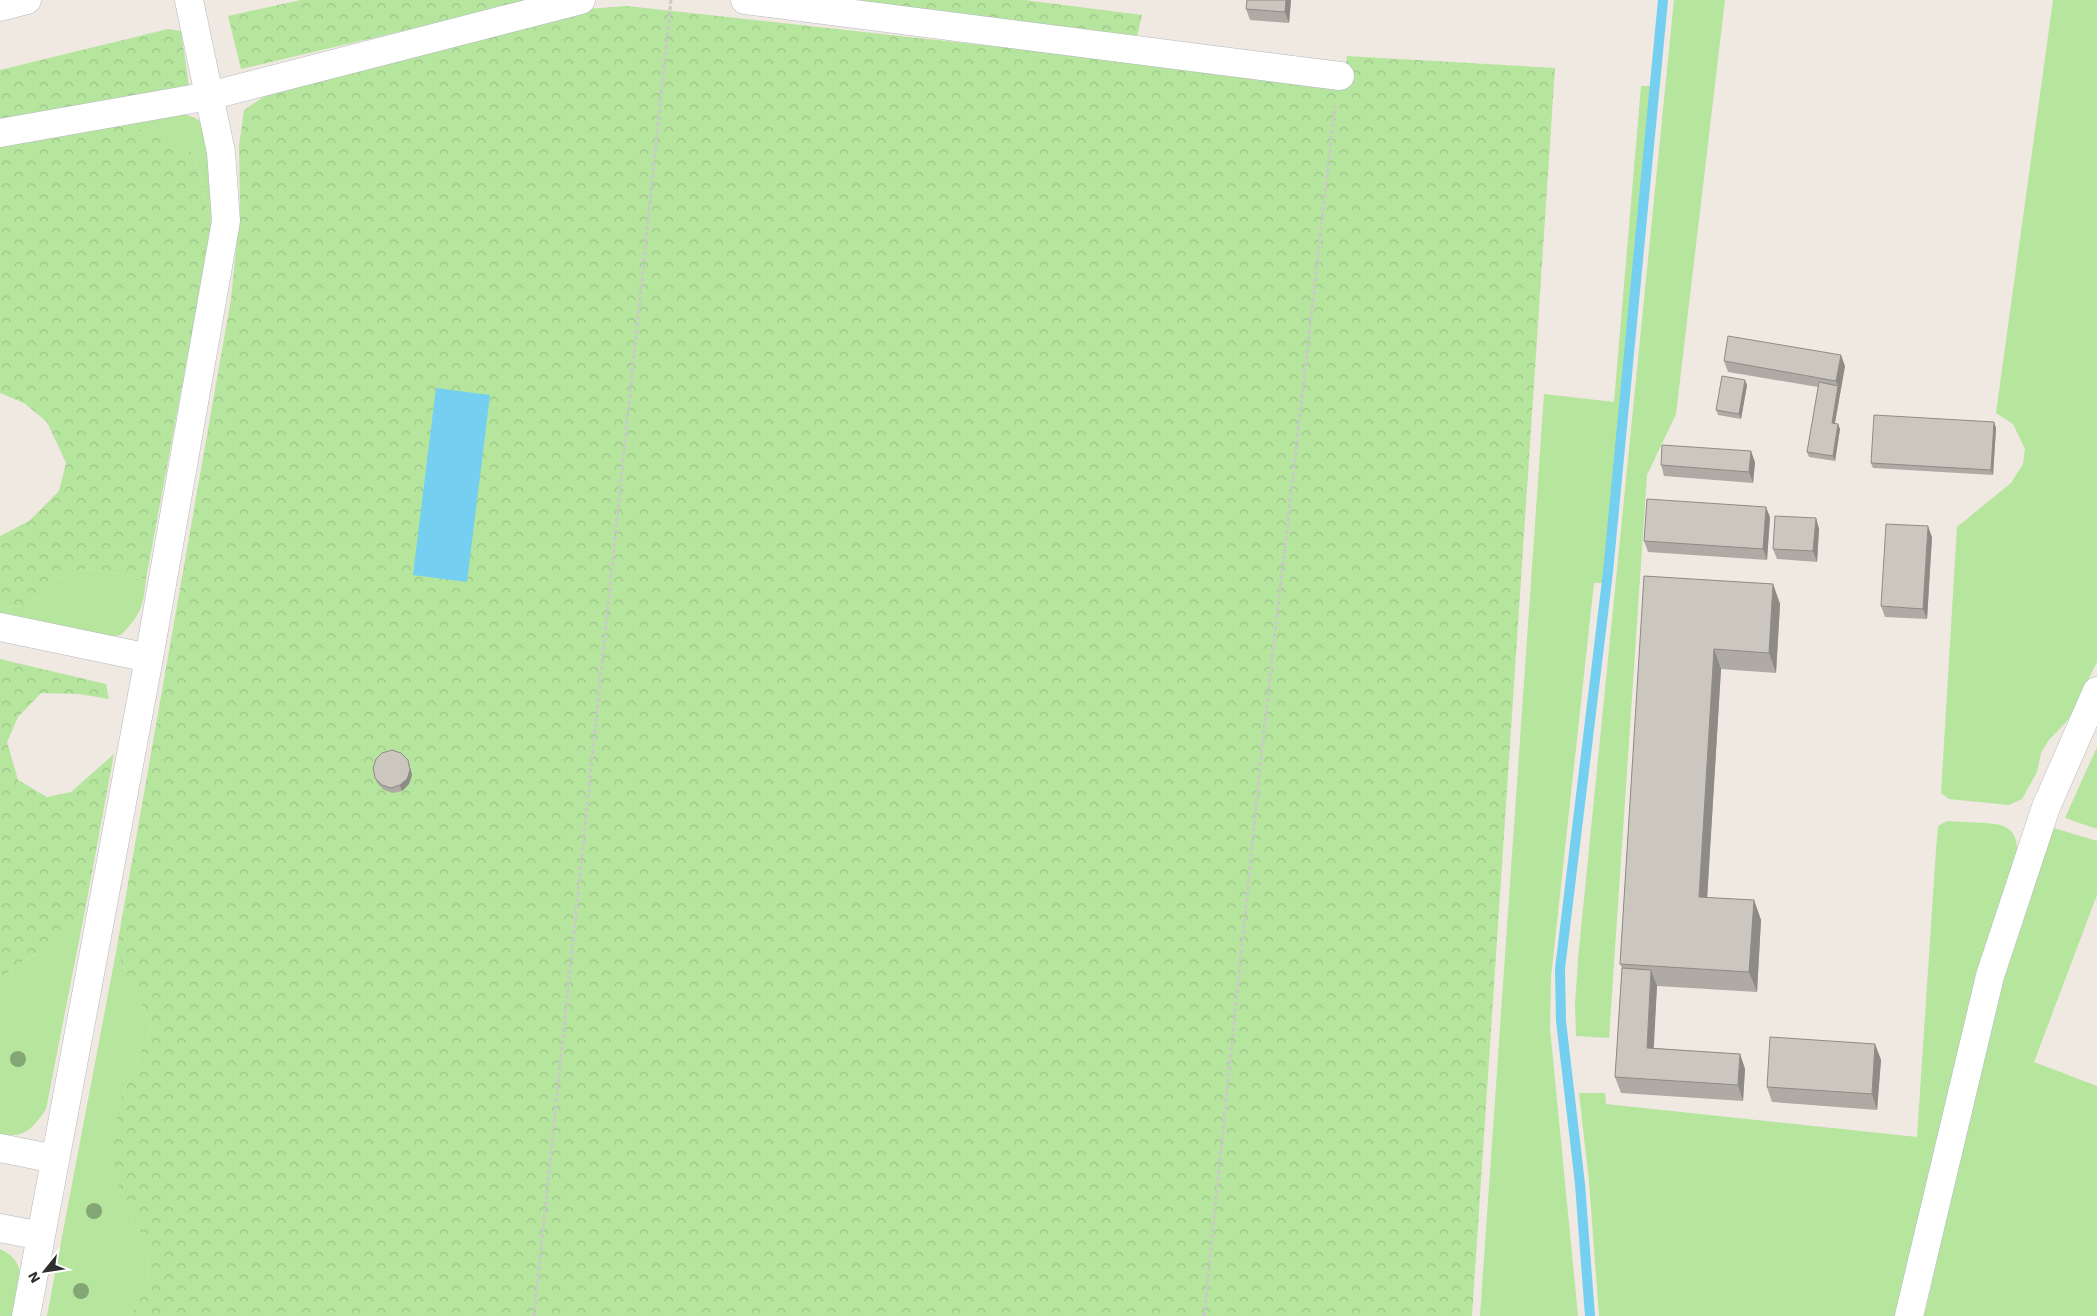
<svg xmlns="http://www.w3.org/2000/svg" width="2097" height="1316" viewBox="0 0 2097 1316" font-family="'Work Sans',sans-serif">
<style>
.grass{fill:#b6e59e}
.forest{fill:url(#forest-crowns)}
.water{fill:#75cff0}
.lines{fill:none;stroke-linecap:round;stroke-linejoin:round}
.stream{stroke:#75cff0;stroke-width:10}
.minor-casing{stroke:#b4b7c1;stroke-width:29}
.path{stroke:#c9c9c9;stroke-width:3;stroke-dasharray:4 2.5;stroke-linecap:butt}
.minor{stroke:#fff;stroke-width:28}
.tree{fill:#84a574}
.wall{fill:#afaba4}
.shaded-wall{fill:#8e8b86}
.building{fill:#cbc7bf;stroke:#8e8b86}
</style>
<defs>
<pattern id="forest-crowns" width="20" height="18" patternUnits="userSpaceOnUse" patternTransform="scale(1.25)"><rect width="20" height="18" fill="#b6e59e"/><path d="M2 6a3 3 0 1 1 6 0M12 15a3 3 0 1 1 6 0" fill="none" stroke="#9dc588"/></pattern>
</defs>
<rect width="100%" height="100%" fill="#efe9e1"/>
<path class="grass" d="M1674 0H1725L1676 414 1647 475 1609 1038 1576 1036 1575 1006 1578 959Z
M2053 0H2097V662L2068 720 2048 741 2041 753 2037 772 2022 799 2009 805 1949 799 1941 793 1957 527 2011 483 2023 464 2025 449 2013 424 1996 413Z
M1641 86H1651L1604 583H1594L1551 977 1550 1028 1578 1316H1480L1544 394 1614 402Z
M180 114C188 115 196 117 202 123 215 138 211 202 211 224L201 178 190 149 120 125Z
M89 568 146 579C143 608 141 614 121 635L98 638 0 614V606L24 607 44 596 56 579Z
M2097 747V829L2065 818Z
M1947 821C1958 822 1995 822 2003 826 2016 831 2018 844 2017 856L1956 1058 1899 1316H1599L1589 1181 1579 1093H1605L1606 1104 1917 1137 1936 850 1938 826Z
M2054 828 2097 841V895L2034 1062 2097 1086V1316H1924L2001 983Z
M86 905 46 1109C33 1128 25 1139 0 1134V979L20 963 64 941Z
M116 952 152 1025 119 1103 120 1190 149 1251 148 1287 129 1316H47Z
M0 1249C31 1263 19 1290 15 1316H0Z"/>
<path class="forest" d="M301 0H534L241 69 228 16Z
M831 0H1024L1142 15 1137 36Z
M627 6 1344 85 1347 56 1555 68 1472 1316H129L148 1287 149 1251 120 1190 112 1151 119 1103 152 1025 116 952 231 299 240 211 239 146 244 110 265 96 587 9Z
M168 29 181 31 189 86 0 126V70Z
M120 125 158 134 190 149 201 178 211 224 200 290 146 579 89 568 56 579 44 596 24 607 0 606V536L29 521 59 491 66 463 47 422 24 403 0 393V147Z
M0 659 106 684 109 699 79 694 41 693 18 717 7 742 18 780 47 797 71 792 114 754 86 905 64 941 20 963 0 979Z"/>
<path class="water" d="M436 388 490 395 467 582 413 575Z"/>
<g class="lines">
<path class="stream" d="M1590 1316 1580 1184 1561 1021 1560 969 1608 572 1663 0"/>
<g class="minor-casing">
<path id="minor" d="M745 0 1340 76
M0 7 27 0
M0 133 209 96 581 0
M0 627 149 658
M0 1148 55 1159
M0 1228 41 1236
M26 1316 149 658 226 221 221 152 189 0
M1909 1316 1990 976 2046 807 2097 691"/>
</g>
<path class="path" d="M534 1316 671 0
M1204 1316 1262 749 1335 106"/>
<use href="#minor" class="minor"/>
</g>
<g class="tree">
<circle cx="18" cy="1059" r="8"/>
<circle cx="94" cy="1211" r="8"/>
<circle cx="81" cy="1291" r="8"/>
</g>
<path class="wall" d="M1247 0H1291L1289 23 1250 20 1246 9Z
M1724 361 1845 366 1835 423 1840 429 1835 461 1809 457 1807 452 1818 387 1728 372Z
M1747 385 1741 419 1718 415 1716 410Z
M1994 422 1996 428 1993 475 1873 468 1871 463Z
M1755 462 1753 483 1664 476 1661 465Z
M1770 517 1767 560 1648 552 1644 541Z
M1816 518 1819 529 1817 562 1777 559 1773 549Z
M1932 537 1927 619 1885 617 1881 606Z
M1644 576 1773 584 1780 604 1776 673 1721 669 1707 898 1754 900 1761 920 1757 992 1657 986 1653 1048 1740 1054 1745 1069 1743 1101 1621 1093 1615 1077 1622 968 1620 964Z
M408 760 412 775 409 784 402 791 393 793 384 790 377 783 375 778Z
M1875 1044 1881 1060 1877 1110 1772 1102 1767 1087Z"/>
<path class="shaded-wall" d="M1286 0H1291L1289 23 1285 12Z
M1841 355 1845 366 1834 428 1832 423 1838 386 1836 381Z
M1745 380 1747 385 1741 419 1739 414Z
M1994 422 1996 428 1993 475 1991 470Z
M1838 424 1840 429 1835 461 1833 456Z
M1751 451 1755 462 1753 483 1749 472Z
M1766 507 1770 517 1767 560 1763 549Z
M1816 518 1819 529 1817 562 1813 551Z
M1928 526 1932 537 1927 619 1923 609Z
M1773 584 1780 604 1776 673 1769 653Z
M1714 649 1721 669 1706 917 1699 897Z
M408 760 412 775 409 784 402 791 400 785Z
M1754 900 1761 920 1757 992 1749 972Z
M1651 970 1657 986 1653 1063 1647 1048Z
M1875 1044 1881 1060 1877 1110 1872 1094Z
M1740 1054 1745 1069 1743 1101 1738 1085Z"/>
<path class="building" d="M1247 0H1286L1285 12 1246 9Z
M1728 336 1841 355 1836 381 1724 361Z
M1722 376 1745 380 1739 414 1716 410Z
M1819 382 1838 386 1832 423 1838 424 1833 456 1807 452Z
M1874 415 1994 422 1991 470 1871 463Z
M1662 445 1751 451 1749 472 1661 465Z
M1647 499 1766 507 1763 549 1644 541Z
M1775 516 1816 518 1813 551 1773 549Z
M1886 524 1928 526 1923 609 1881 606Z
M1644 576 1773 584 1769 653 1714 649 1699 897 1754 900 1749 972 1620 964Z
M392 750 401 753 408 760 410 770 407 779 400 785 391 788 382 785 375 778 373 768 376 759 382 753Z
M1622 968 1651 970 1647 1048 1740 1054 1738 1085 1615 1077Z
M1770 1037 1875 1044 1872 1094 1767 1087Z"/>
<g transform="translate(45 1271) rotate(240)" stroke="#ffffff" stroke-width="4" paint-order="stroke">
<path d="M0-4L9 19L0 12L-9 19Z" fill="#2e2e2e"/>
<text y="-8" font-size="14" font-weight="bold" text-anchor="middle" fill="#2e2e2e">N</text>
</g>
</svg>
